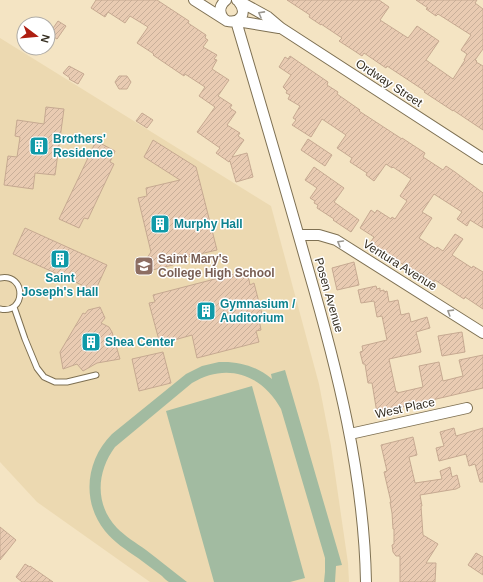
<svg xmlns="http://www.w3.org/2000/svg" width="483" height="582" viewBox="0 0 483 582" font-family="Helvetica,sans-serif">
<style>
.built{fill:#ecd9b1}
.green{fill:#a2bba1}
.building{fill:url(#building-hatch);stroke:#c6a991}
.lines{fill:none;stroke-linecap:round;stroke-linejoin:round}
.lane-casing{stroke:#7e7052;stroke-width:7}
.street-casing{stroke:#7e7052;stroke-width:12}
.lane{stroke:#fff;stroke-width:5}
.street{stroke:#fff;stroke-width:10}
.oneway{stroke:#9a9790}
.labels{text-anchor:middle;stroke-width:3;stroke-linejoin:round;paint-order:stroke}
.street-label{font-size:12px;fill:#362f22;stroke:#fff}
.culture-label{font-size:12px;font-weight:bold;fill:#0d838f;stroke:#fff;text-anchor:start}
.education-label{font-size:12px;font-weight:bold;fill:#785e54;stroke:#fff;text-anchor:start}
</style>
<defs>
<pattern id="building-hatch" width="6" height="6" patternUnits="userSpaceOnUse"><rect width="6" height="6" fill="#e9cbb2"/><path d="M-1 1l2-2M0 6l6-6M5 7l2-2" fill="none" stroke="#c8af99"/></pattern>
</defs>
<rect width="100%" height="100%" fill="#f4e4c3"/>
<path class="built" d="M0 38 271 206 319 384 331 446 348 563 349 582H150L37 502 0 462Z"/>
<path class="green" d="M219 362C239 361 256 366 272 379L271 374 285 370 342 565 336 566 335 582H324L325 572V558L281 409C262 374 226 362 192 383L115 447C97 471 94 504 117 528 125 536 136 543 146 550 160 561 173 571 187 582 183 582 173 582 169 582 167 581 164 578 162 576 154 570 146 564 138 558 126 550 114 542 105 531 81 501 86 460 112 434L186 374 202 366Z
M252 386 305 578 290 582H214L166 411Z"/>
<path class="building" d="M96 0H157L189 21 188 23 206 35 205 38 208 40 203 47 217 55 214 59 217 60 212 69 229 80 218 96 232 105 230 108 236 112 227 125 240 133 238 136 244 140 232 157 247 153 253 177 236 182 230 161 229 162 216 153 220 148 197 132 215 107 199 96 205 87 185 74 184 76 153 55 154 54 137 43 148 27 130 16 125 23 108 12 105 17 91 8Z
M287 0H379L389 7 380 20 408 38 417 26 439 41 426 60 453 79 465 60H464L467 54 461 50 471 35 438 14 436 16 426 9 428 8 416 0H477L475 3 483 9V49L475 60 477 61 476 62 483 66V130L453 110V111L424 92 425 91 387 66 386 68 364 53 362 56 353 50 339 41 342 38 321 24V25L309 17 310 15Z
M58 21 66 26 57 39 49 34Z
M290 56 328 82 327 85 338 92 337 94 360 110 359 111 402 139V138L425 153 423 157 443 170 446 166 455 172 483 193V228L470 220 467 226 457 219 462 212 434 194 422 212 432 218 419 238 436 249 437 247 443 251 455 234 463 239 452 255 472 268 473 266 483 272V309L465 297 464 299 435 280 434 282 417 271 416 273 370 243 374 237 360 228 371 210 375 213 377 210 391 219 392 217 395 219 407 201 400 196 411 179 393 167 392 168 386 164 374 181 366 175 367 173 350 162 352 158 337 148 346 135 322 119 311 137 292 125 296 120 293 118 300 106 288 99 290 95 286 93 287 91 283 87 291 75 279 67 285 57 288 59Z
M69 66 84 74 78 84 69 79 70 78 63 73Z
M119 76H127L131 82 127 89H119L115 82Z
M46 107 64 109 55 175 35 173 33 189 4 185 8 156 17 157 20 137 15 136 17 120 44 124Z
M142 113 153 120 147 128 136 121Z
M308 139 332 155 325 166 301 150Z
M153 140 196 167 217 250 187 257 180 254 173 265 148 271 141 267 151 252 138 198 147 196 146 188 180 180 144 157Z
M96 141 115 151 110 162 114 164 88 219 84 218 79 228 59 219Z
M314 167 344 188 334 202 359 220 351 232 333 220 334 219 317 208 318 205 314 203 315 201 310 198 317 188 305 180Z
M25 228 107 265 95 291 13 254Z
M354 262 359 285 337 290 332 268Z
M242 272V276L248 275 250 285 254 283 263 318 259 319 261 330 256 331 259 342 197 358 192 335 160 344 149 303 155 302 153 295Z
M376 286 377 289 380 288V291L384 290V292L387 291 389 302 398 300 401 315 409 313 411 322 427 317 430 328 416 332 421 352 389 359 396 392 397 391V393L423 387 419 366 439 362 443 381 463 376 459 360 483 355V388L377 413 372 383H368L365 364H363L360 352 363 351 362 346 387 340 382 316 377 317 374 301 361 303 358 290Z
M100 307 105 318 101 323 109 327 112 332 120 359 97 363 83 371 77 364 63 369 60 352 83 313 85 314 88 310Z
M462 332 465 352 442 356 438 336Z
M163 352 171 383 139 391 132 359Z
M454 428 456 436 483 428V482H480L475 464 469 466 466 454 439 461 436 448 444 446 440 432Z
M413 437 417 455 409 457 415 483 442 479 440 471 450 467 452 477 457 475 460 487 456 489 420 495 422 506H421L423 535 438 544 426 563H436L435 582H400V556H396L393 552 392 545 394 544V529H393L392 513 390 502H391L384 472 387 471 381 445Z
M0 527 16 540 0 560Z
M476 553 483 557V575L468 565Z
M25 564 30 567V566L53 582H22L16 577Z"/>
<g class="lines">
<g class="lane-casing">
<path id="lane" d="M0 278C27 273 26 315 0 309
M14 307 25 339 37 368 44 377 55 382H67L96 375"/>
</g>
<g class="street-casing">
<path id="street" d="M194 0 227 21C240 24 248 13 239 2
M237 0 268 17 281 28 483 159
M223 18C218 11 220 5 226 0
M236 21C260 102 284 183 307 265 337 368 364 474 366 582
M237 21 279 28
M299 235H319L336 240 483 333
M350 434 467 408"/>
</g>
<use href="#lane" class="lane"/>
<use href="#street" class="street"/>
</g>
<defs><path id="oneway-chevron" d="M-2-3.5L2.5 0L-2 3.5" fill="none" stroke-width="1.6" stroke-linecap="round" stroke-linejoin="round"/></defs>
<g class="oneway">
<use href="#oneway-chevron" transform="translate(261 14) rotate(-151)"/>
<use href="#oneway-chevron" transform="translate(340 243) rotate(-150)"/>
<use href="#oneway-chevron" transform="translate(450 312) rotate(-148)"/>
</g>
<defs>
<g id="building-square" transform="scale(1)"><rect x="-9" y="-9" width="18" height="18" rx="4" fill="#0f9aa8" stroke="#fff"/><path d="M-4-6H4V6H1V3H-1V6H-4ZM-2.5-4.3h1.7v1.8h-1.7ZM.8-4.3h1.7v1.8H.8ZM-2.5-1h1.7V.8h-1.7ZM.8-1h1.7V.8H.8Z" fill="#fff"/></g>
<g id="school-square" transform="scale(1)"><rect x="-9" y="-9" width="18" height="18" rx="4" fill="#8d6e63" stroke="#fff"/><path d="M0-5L7-2L0 1L-7-2ZM-4 1L0 2.5L4 1V4Q0 6-4 4Z" fill="#fff"/></g>
</defs>
<g fill-rule="evenodd">
<use href="#building-square" x="39" y="146"/>
<use href="#building-square" x="160" y="224"/>
<use href="#building-square" x="60" y="259"/>
<use href="#school-square" x="144" y="266"/>
<use href="#building-square" x="206" y="311"/>
<use href="#building-square" x="91" y="342"/>
</g>
<g class="labels">
<g class="street-label">
<text transform="translate(389 83) rotate(33)" y="4">Ordway Street</text>
<text transform="translate(400 265) rotate(32)" y="4">Ventura Avenue</text>
<text transform="translate(329 295) rotate(74)" y="4">Posen Avenue</text>
<text transform="translate(405 408) rotate(-12)" y="4">West Place</text>
</g>
<g class="culture-label">
<text x="53" y="143">Brothers'<tspan x="53" dy="14">Residence</tspan></text>
<text x="174" y="228">Murphy Hall</text>
<text x="60" y="282" text-anchor="middle">Saint<tspan x="60" dy="14">Joseph's Hall</tspan></text>
<text x="220" y="308">Gymnasium /<tspan x="220" dy="14">Auditorium</tspan></text>
<text x="105" y="346">Shea Center</text>
</g>
<g class="education-label">
<text x="158" y="263">Saint Mary's<tspan x="158" dy="14">College High School</tspan></text>
</g>
</g>
<g transform="translate(36 36) rotate(106)"><circle r="19" fill="#ffffff" stroke="#afaca7"/>
<path d="M0-3L7 15L0 10L-7 15Z" fill="#ae1e11"/>
<text y="-6" font-size="11" font-weight="bold" text-anchor="middle" fill="#362f22">N</text>
</g>
</svg>
